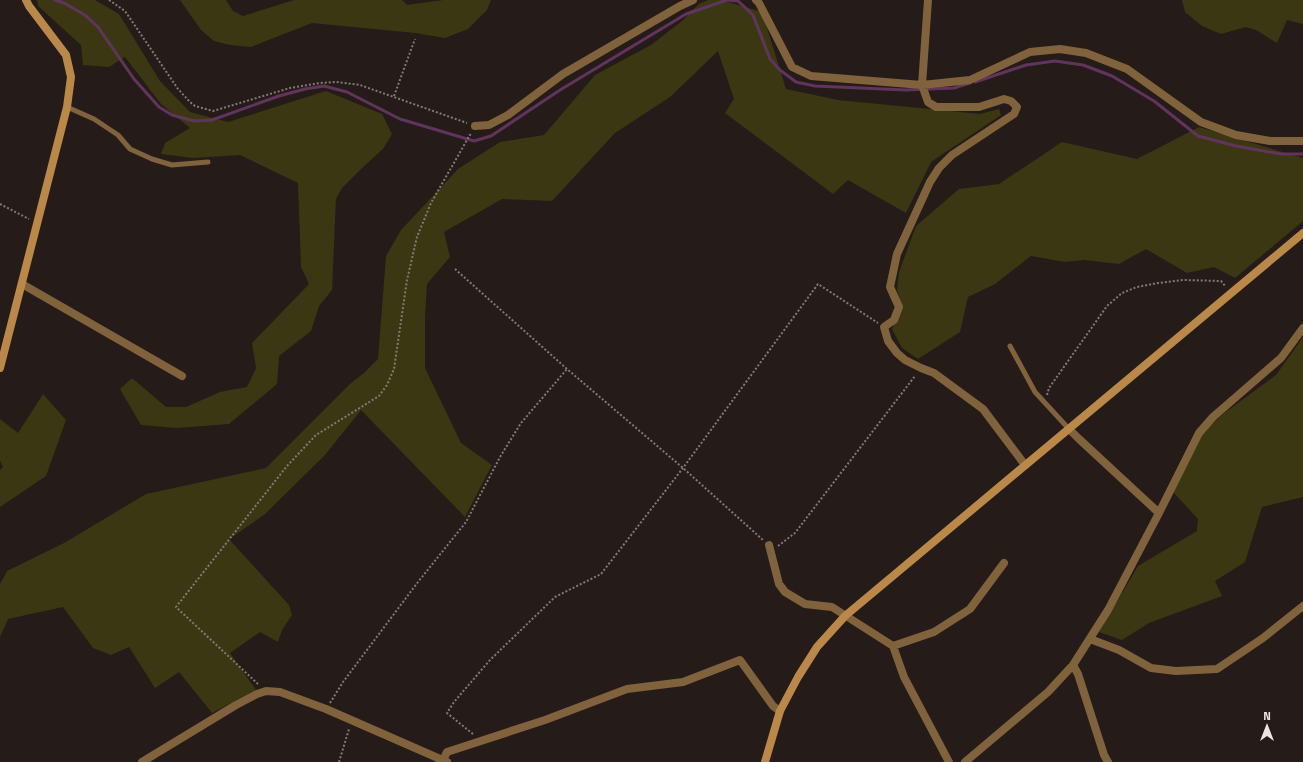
<svg xmlns="http://www.w3.org/2000/svg" width="1303" height="762" viewBox="0 0 1303 762" font-family="'Titillium Web',sans-serif">
<style>
.green{fill:#3a3712}
.lines{fill:none;stroke-linecap:round;stroke-linejoin:round}
.stream{stroke:#61345d;stroke-width:3}
.path{stroke:#837a77;stroke-width:2;stroke-dasharray:2 2;stroke-linecap:butt}
.lane{stroke:#80623c;stroke-width:5}
.street{stroke:#80623c;stroke-width:8}
.secondary{stroke:#ba8849;stroke-width:8}
</style>
<rect width="100%" height="100%" fill="#251b18"/>
<path class="green" d="M37 0H95L119 14 160 81 190 112 228 122 326 91 382 114 392 134 383 149 361 169 342 188 336 199 332 290 319 306 311 331 279 356 277 384 229 424 177 428 141 425 120 389 132 378 166 407H186L220 392 247 387 256 368 252 343 309 284 301 267 298 183 240 155 193 158 161 154 165 143 190 128 161 104 125 57 109 67 83 65 81 45 38 6Z
M180 0H226L233 11 243 16 294 0H402L407 5 443 0H491L487 10 468 29 445 38 415 33 312 23 251 47 230 45 214 41 201 30Z
M708 0H722L762 12 786 89 838 100 980 114 999 109 1001 115 931 162 906 213 848 180 833 194 725 113 734 99 718 51 670 97 615 133 552 201 502 199 444 232 450 257 427 284 425 317V368L461 443 492 465 465 517 361 410 325 455 264 515 229 539 289 605 292 615 282 630 278 642 260 632 230 653 256 690 212 713 179 672 155 688 129 647 111 655 93 648 63 607 8 619 0 637V584L7 571 64 543 146 494 266 468 351 383 364 373 378 359 386 256 401 230 446 182 458 169 500 142 544 135 595 75 651 45 682 21 699 4Z
M1182 0H1303V24L1287 20 1277 43 1256 30 1246 27 1221 34 1202 26 1185 12Z
M1199 127 1303 158V221L1235 278 1214 267 1187 273 1146 249 1119 264 1084 260 1065 262 1031 256 995 284 968 297 960 332 918 359 902 348 892 329 902 307 897 290 899 272 916 226 959 189 999 184 1062 142 1137 159Z
M1303 337V497L1262 507 1245 562 1215 581 1222 596 1149 623 1122 640 1099 632 1138 566 1197 531 1198 519 1173 492 1200 435 1223 414 1276 375Z
M43 394 66 420 46 476 0 507V470L3 467 0 461V419L18 433Z"/>
<g class="lines">
<path class="stream" d="M55 0 64 3 85 15 98 27 134 79 159 107 172 115 194 121 212 120 279 96 305 89 324 86 347 92 400 119 474 141 491 136 560 90 686 14 727 0
M728 0 738 1 753 15 770 59 780 70 796 82 815 86 906 90 954 88 970 83
M975 82 1026 65 1055 61 1083 65 1112 76 1154 101 1198 136 1236 146 1281 154H1303"/>
<path class="path" d="M109 0 125 11 178 89 190 102 195 106 213 111 290 88 320 83 336 82 360 85 467 123
M394 96 415 39
M0 204 29 219
M455 269 567 369 683 468 763 540
M1047 395 1049 388 1107 306 1122 293 1137 287 1158 283 1183 280 1221 281 1226 287
M778 546 795 533 915 376
M258 684 176 607 287 466 316 435 379 396 387 385 394 369 407 280 417 237 431 203 471 133
M330 703 343 682 418 582 466 522 500 457 521 423 567 369
M473 734 447 713 454 702 490 660 555 597 601 574 683 468 818 284 878 323
M339 762 349 729"/>
<path class="lane" d="M67 107 94 119 118 135 130 149 152 159 172 165 208 162
M1010 346 1035 392 1069 429"/>
<path class="street" d="M756 0 759 3 792 67 811 76 922 85 970 80 1030 52 1060 49 1086 53 1127 69 1201 122 1236 135 1270 141H1303
M928 0 922 85 928 102 936 107H979L1004 99 1011 101 1017 107 1014 114 952 155 939 168 930 182 897 254 890 287 899 307 894 320 884 327 888 341 897 353 905 360 921 368 934 373 983 409 1025 465
M475 126 489 125 508 115 563 74 680 6 693 0
M22 284 182 376
M1069 429 1078 438 1159 513
M769 545 779 584 785 592 805 604 832 607 893 646 904 677 949 762
M1090 639 1119 650 1151 668 1176 671 1217 669 1263 638 1303 606
M893 646 934 632 970 609 1004 563
M1073 665 1078 674 1104 755 1108 762
M443 760 447 752 545 720 627 689 683 682 740 660 773 706 780 711
M142 762 236 705 257 694 266 691 280 692 326 709 447 762
M965 762 1048 692 1073 665 1108 610 1159 513 1199 433 1213 417 1281 358 1303 328"/>
<path class="secondary" d="M0 368 67 107 71 77 66 55 29 6 26 0
M765 762 780 711 798 677 817 647 845 616 1303 233"/>
</g>
<g transform="translate(1267 726)" stroke="#251b18" stroke-width="3" paint-order="stroke">
<path d="M0-3L7 15L0 10L-7 15Z" fill="#ece4e2"/>
<text y="-6" font-size="11" font-weight="bold" text-anchor="middle" fill="#ece4e2">N</text>
</g>
</svg>
